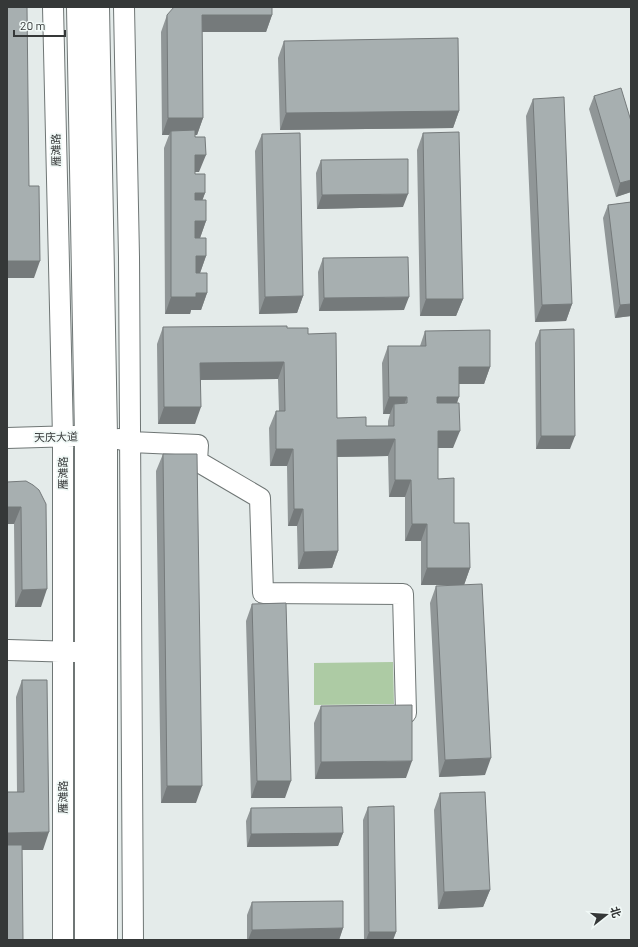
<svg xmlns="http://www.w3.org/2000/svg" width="638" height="947" viewBox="0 0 638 947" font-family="Barlow,'Noto Sans SC',sans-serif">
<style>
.green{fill:#adcba4}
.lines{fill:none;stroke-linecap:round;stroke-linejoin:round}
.minor-casing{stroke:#6f7675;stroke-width:22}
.major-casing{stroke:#6f7675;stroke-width:24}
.minor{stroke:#fff;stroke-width:20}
.major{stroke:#fff;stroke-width:22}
.wall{fill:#909697}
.shaded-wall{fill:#757a7b}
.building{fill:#a7afb0;stroke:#757a7b}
.labels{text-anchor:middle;stroke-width:3.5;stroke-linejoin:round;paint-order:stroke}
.street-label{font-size:11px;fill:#353838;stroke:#f1f9f7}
</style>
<rect width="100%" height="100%" fill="#e4ebea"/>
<path class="green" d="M393 662 394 704 314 705V663Z"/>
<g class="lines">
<g class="minor-casing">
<path id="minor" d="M53 7 63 437V940
M124 7 129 257 133 940
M7 438 75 436
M119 439 131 442 198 445 197 461 260 498 263 593 403 594 406 713
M8 650 76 652"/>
</g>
<g class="major-casing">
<path id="major" d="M78 7 86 436V940
M98 7 106 436V940"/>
</g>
<use href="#minor" class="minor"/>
<use href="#major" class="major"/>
</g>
<path class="wall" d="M167 15H272L266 32H202L203 118 197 135H195L199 172H195V174L205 193 202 200 206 221 200 238 206 256 200 273 207 293 201 310H191L190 314H165L164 148 169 135H162L161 32Z
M284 41 459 111 453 128 280 130 278 58Z
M594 96 631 192 616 197 589 109Z
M533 99 572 304 566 321 535 322 526 116Z
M423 133 463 299 456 316H420L417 150Z
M262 134 303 296 297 313 259 314 255 151Z
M321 160 403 207 317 209 316 173Z
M631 202V316L615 318 603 218 608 205Z
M323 258 404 310 319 311 318 272Z
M163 327 287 328 308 334 337 418 366 426H388V421L390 414H383L382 363 388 346H420L425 331 490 367 484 384H459L453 448H438V479L470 568 464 585 485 775 439 777 430 603 436 586 464 585H421V541H405V497H389L388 456 337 457 338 551 332 568 298 569 297 526H288L287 466H270L269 428 276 411H279L278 379 201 380 195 424H158L157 344Z
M540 330 570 449H536L535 343Z
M163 454 196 803H161L156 471Z
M7 482 39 490 41 607H15L14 524H7Z
M252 604 285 798H251L246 621Z
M22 680 43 850H22L17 792 16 697Z
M321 706 406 778 315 779 314 723Z
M440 793 490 890 483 907 438 909 434 810Z
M368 807 396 932 393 940H364L363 820Z
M251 808 343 833 338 846 247 847 246 821Z
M252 902 343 928 339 940H247V915Z"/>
<path class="shaded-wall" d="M202 15H272L266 32H196Z
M459 111 453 128 280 130 286 113Z
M168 118H203L197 135H171V131L169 135H162Z
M195 155H206L199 172H189Z
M631 180V192L616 197 620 183Z
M195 193H205L199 210H189Z
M408 194 403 207 317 209 322 195Z
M195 221H206L200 238H189Z
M196 256H206L200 273H189Z
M7 261H40L34 278H7Z
M196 293H207L201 310H191L190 314H165L171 297Z
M303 296 297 313 259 314 265 297Z
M409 297 404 310 319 311 324 298Z
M426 299H463L456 316H420Z
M572 304 566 321 535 322 542 305Z
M631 304V316L615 318 620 305Z
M284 362 278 379 194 380 200 363Z
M459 367H490L484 384H452Z
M389 397H407L401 414 394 404 390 414H383Z
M437 397H459L453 414H430Z
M164 407H201L195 424H158Z
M438 431H460L453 448H431Z
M541 436H575L570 449H536Z
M395 439 388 456 331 457 337 440Z
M276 449H293L287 466H270Z
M395 480H411L405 497H389Z
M7 507H21L14 524H7Z
M294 509H303L297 526H288Z
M412 524H427L421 541H405Z
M338 551 332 568 298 569 304 552Z
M427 568H470L464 585H421Z
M47 589 41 607H15L22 590Z
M491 758 485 775 439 777 445 760Z
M412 761 406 778 315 779 321 762Z
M257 781H291L285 798H251Z
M167 786H202L196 803H161Z
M49 832 43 850H7V833Z
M343 833 338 846 247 847 251 834Z
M490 890 483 907 438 909 444 892Z
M343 928 339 940H248L252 930Z
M369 932H396L393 940H366Z"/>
<path class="building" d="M7 7H27L29 186H39L40 261H7Z
M174 7H272V15H202L203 118H168L167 15Z
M458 38 459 111 286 113 284 41Z
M621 88 631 121V180L620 183 594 96Z
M564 97 572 304 542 305 533 99Z
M195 130V137H205L206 155H195V174H205V193H195V200H206V221H195V238H206V256H196V273H207V293H196V297H171V131Z
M459 132 463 299H426L423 133Z
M300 133 303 296 265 297 262 134Z
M408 159V194L322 195 321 160Z
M631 202V304L620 305 608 205Z
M408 257 409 297 324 298 323 258Z
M287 326V328H308V334L336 333 337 418 366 417V426H394V404L407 403V397H389L388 346H426L425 331 490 330V367H459V397H437V403H459L460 431H438V479L454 478V523H469L470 568H427V524H412L411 480H395V439L337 440 338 551 304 552 303 509H294L293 449H276V411H285L284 362 200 363 201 407H164L163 327Z
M574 329 575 436H541L540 330Z
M163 454H197L202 786H167Z
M26 481 33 485 39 490 46 504 47 589 22 590 21 507H7V482Z
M482 584 491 758 445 760 436 586Z
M286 603 291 781H257L252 604Z
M22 680H47L49 832 7 833V792H24Z
M412 705V761L321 762V706Z
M485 792 490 890 444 892 440 793Z
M394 806 396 932H369L368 807Z
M342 807 343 833 251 834V808Z
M7 845H22L23 940H7Z
M343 901V928L252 930V902Z"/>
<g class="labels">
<g class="street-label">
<text transform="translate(56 150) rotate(-91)" y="4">雁滩路</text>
<text transform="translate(56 437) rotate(-1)" y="4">天庆大道</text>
<text transform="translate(63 473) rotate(-90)" y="4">雁滩路</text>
<text transform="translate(63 797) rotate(-90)" y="4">雁滩路</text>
</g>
</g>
<rect width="638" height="947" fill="none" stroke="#353838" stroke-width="16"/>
<g transform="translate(606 915) rotate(73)" stroke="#f1f9f7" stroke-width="3" paint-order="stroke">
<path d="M0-3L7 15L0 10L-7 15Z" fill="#353838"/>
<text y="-6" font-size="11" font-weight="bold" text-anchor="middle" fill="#353838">北</text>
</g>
<path d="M14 30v6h51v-6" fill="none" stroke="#353838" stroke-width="2"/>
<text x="20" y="30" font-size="12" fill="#353838" stroke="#f1f9f7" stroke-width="3" paint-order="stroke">20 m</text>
</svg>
